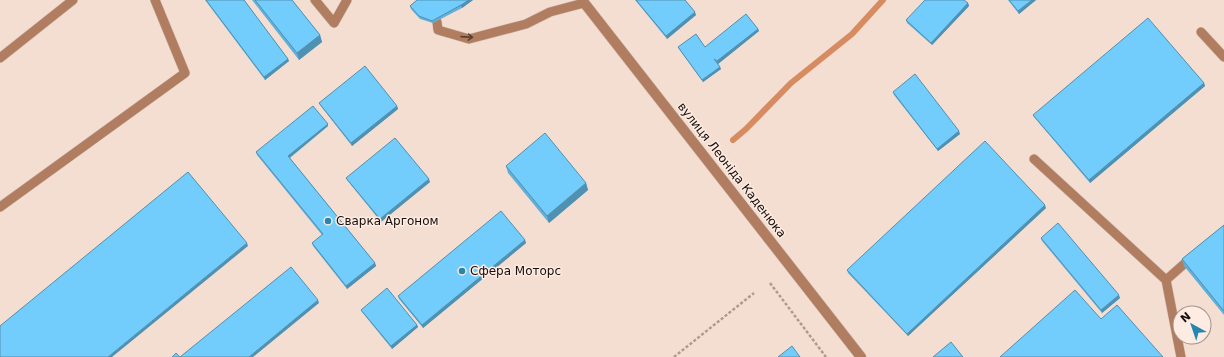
<svg xmlns="http://www.w3.org/2000/svg" width="1224" height="357" viewBox="0 0 1224 357" font-family="'DejaVu Sans',sans-serif">
<style>
.lines{fill:none;stroke-linecap:round;stroke-linejoin:round}
.stream{stroke:#d78b60;stroke-width:6}
.service-casing{stroke:#d0bcb1;stroke-width:10}
.tertiary-casing{stroke:#d0bcb1;stroke-width:11}
.path{stroke:#ad9b91;stroke-width:2.5;stroke-dasharray:3 2;stroke-linecap:butt}
.service{stroke:#b17d61;stroke-width:9}
.tertiary{stroke:#b17d61;stroke-width:10}
.wall{fill:#62b0d9}
.shaded-wall{fill:#5090b0}
.building{fill:#72cdfc;stroke:#5090b0}
.oneway{stroke:#5c4032}
.poi-dot{fill:#2586b1;stroke:#feebe1;stroke-width:1.5}
.labels{text-anchor:middle;stroke-width:3;stroke-linejoin:round;paint-order:stroke}
.street-label{font-size:12px;fill:#160f0b;stroke:#feebe1}
.poi-label{font-size:12px;fill:#160f0b;stroke:#feebe1;text-anchor:start}
</style>
<rect width="100%" height="100%" fill="#f4ddd1"/>
<g class="lines">
<path class="stream" d="M733 140 746 129 791 83 852 34 883 0"/>
<g class="service-casing">
<path id="service" d="M315 0 334 23 347 0
M437 22 438 30 469 39 526 24 550 12 584 3
M1201 32 1224 57
M0 58 73 0
M1034 159 1166 280 1181 357
M0 207 185 73 155 0
M1166 280 1192 257"/>
</g>
<g class="tertiary-casing">
<path id="tertiary" d="M582 0 861 357"/>
</g>
<path class="path" d="M770 283 826 357
M674 357 754 293"/>
<use href="#service" class="service"/>
<use href="#tertiary" class="tertiary"/>
</g>
<path class="wall" d="M205 0H244L288 59 289 61 265 80Z
M252 0H292L320 35 322 42 299 60Z
M417 0H473L462 8 433 23 420 19 411 9 410 6Z
M635 0H685L696 15 667 39Z
M1008 0H1036L1019 14Z
M968 3 969 6 932 45 907 23 906 20Z
M758 29 759 31 718 64 721 69 703 82 679 49 678 47H705Z
M1204 83 1205 86 1090 183 1034 117 1033 115Z
M893 92 960 134 938 151 894 95Z
M319 103 397 106 398 109 352 146 320 105Z
M328 126 290 158 375 263 376 266 347 289 313 246 312 243 322 235 257 155 256 152Z
M506 166 586 183 588 190 549 223 508 173Z
M346 178 430 182 381 222 347 180Z
M1046 208 908 336 848 273 847 270Z
M1224 225V315L1184 266 1182 259Z
M1041 238 1120 298 1102 313 1042 241Z
M525 240 526 243 423 328 399 299 398 296Z
M361 310 417 325 418 327 392 349 362 312Z"/>
<path class="shaded-wall" d="M469 0H473L462 8 461 5Z
M1032 0H1036L1019 14 1018 11Z
M968 3 969 6 932 45 931 43Z
M695 12 696 15 667 39 666 36Z
M758 29 759 31 718 64 717 61Z
M320 35 322 42 299 60 297 53Z
M288 59 289 61 265 80 264 77Z
M720 67 721 69 703 82 702 80Z
M1204 83 1205 86 1090 183 1089 180Z
M397 106 398 109 352 146 351 143Z
M328 124V126L289 158 288 156Z
M959 131 960 134 938 151 937 149Z
M429 179 430 182 381 222 380 219Z
M586 183 588 190 549 223 547 216Z
M1045 205 1046 208 908 336 907 334Z
M525 240 526 243 423 328 422 325Z
M247 243 248 246 112 357H108Z
M375 263 376 266 347 289 346 286Z
M1119 295 1120 298 1102 313 1101 310Z
M318 300 319 303 253 357H249Z
M417 325 418 327 392 349 391 346Z"/>
<path class="building" d="M206 0H244L288 59 264 77Z
M255 0H292L320 35 297 53Z
M417 0H469L461 5 432 21 419 16 410 6Z
M636 0H685L695 12 666 36Z
M925 0H964L968 3 931 43 906 20Z
M1009 0H1032L1018 11Z
M746 14 758 29 717 61 714 59 720 67 702 80 678 47 696 34 705 47Z
M1148 18 1204 83 1089 180 1033 115Z
M365 66 397 106 351 143 319 103Z
M915 74 959 131 937 149 893 92Z
M313 106 328 124 288 156 375 263 346 286 312 243 323 234 256 152Z
M545 133 586 183 547 216 506 166Z
M395 138 429 179 380 219 346 178Z
M985 141 1045 205 907 334 847 270Z
M188 172 247 243 108 357H0V326Z
M501 211 525 240 422 325 398 296Z
M1058 223 1119 295 1101 310 1041 238Z
M1224 225V311L1182 259Z
M291 267 318 300 249 357H172L176 353 180 357Z
M387 288 417 325 391 346 361 310Z
M1075 290 1101 319 1117 305 1163 357H1000Z
M951 342 963 357H933Z
M792 346 800 357H778Z"/>
<defs><path id="oneway-shaft" d="M-6 0H5M1.5-3L5.5 0L1.5 3" fill="none" stroke-width="1.6" stroke-linecap="round" stroke-linejoin="round"/></defs>
<use class="oneway" href="#oneway-shaft" transform="translate(467 37) rotate(4)"/>
<g class="poi-dot">
<circle cx="328" cy="221" r="4"/>
<circle cx="462" cy="271" r="4"/>
</g>
<g class="labels">
<g class="street-label">
<text transform="translate(732 170) rotate(52)" y="4">вулиця Леоніда Каденюка</text>
</g>
<g class="poi-label">
<text x="336" y="225">Сварка Аргоном</text>
<text x="470" y="275">Сфера Моторс</text>
</g>
</g>
<g transform="translate(1192 325) rotate(320)"><circle r="19" fill="#feebe1" stroke="#a1938b"/>
<path d="M0-3L7 15L0 10L-7 15Z" fill="#2586b1"/>
<text y="-6" font-size="11" font-weight="bold" text-anchor="middle" fill="#160f0b">N</text>
</g>
</svg>
